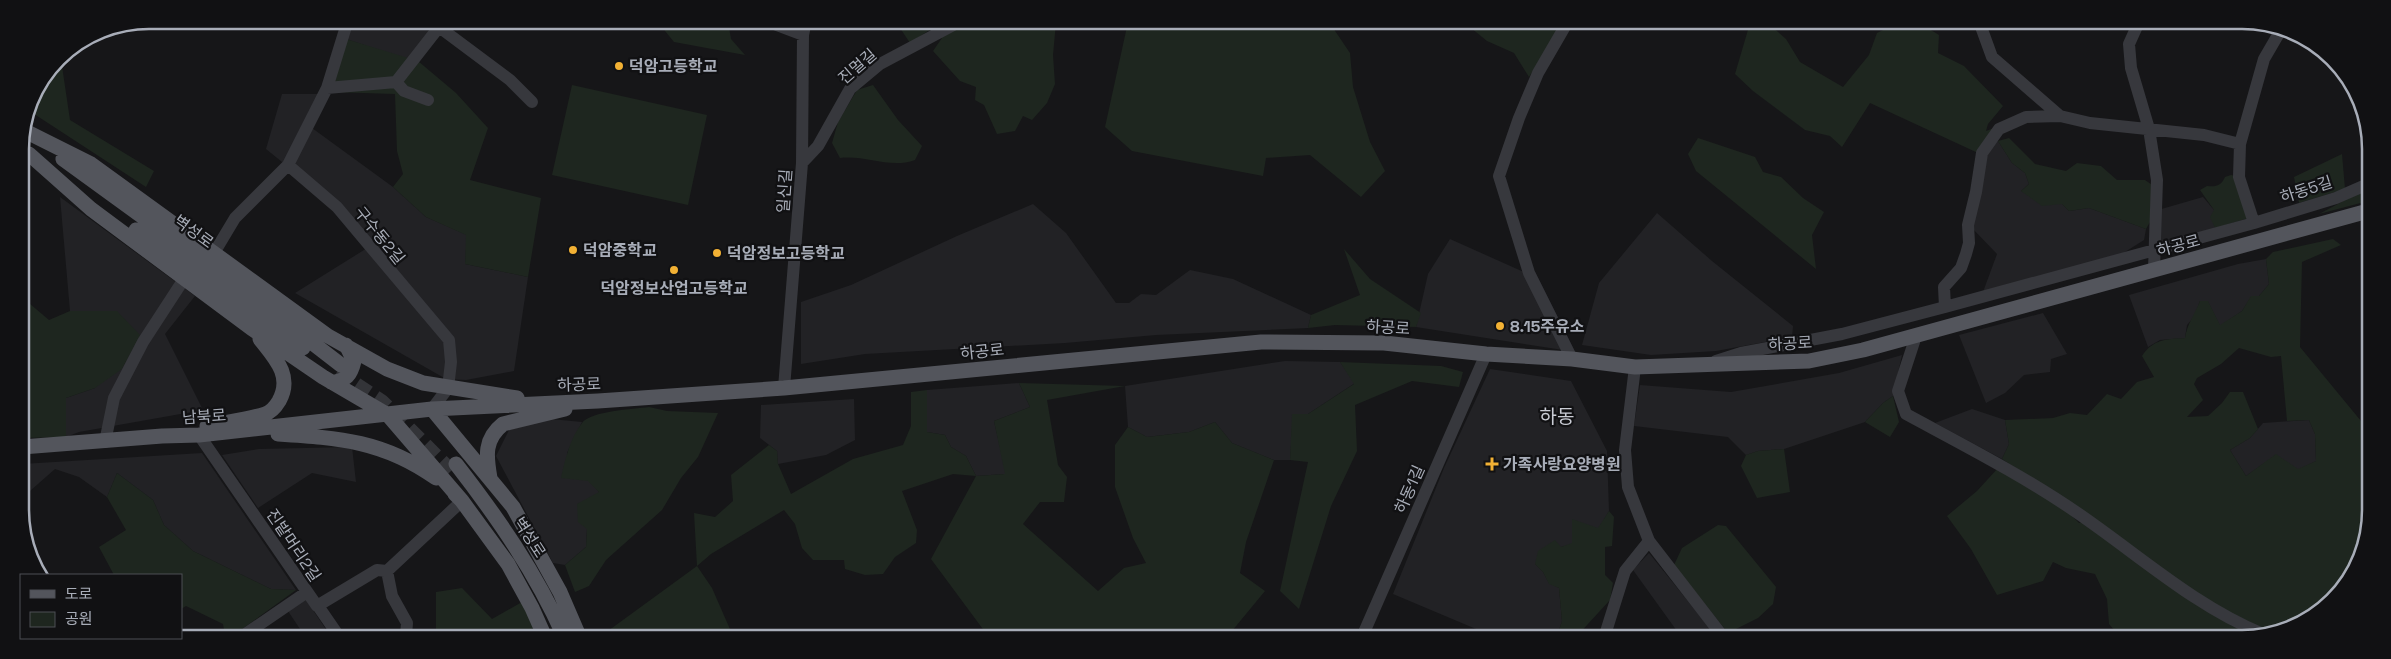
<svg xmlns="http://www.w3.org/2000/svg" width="2391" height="659" viewBox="0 0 2391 659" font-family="'Space Grotesk','Noto Sans KR',sans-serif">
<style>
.built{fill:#222225}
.green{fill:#1e261f;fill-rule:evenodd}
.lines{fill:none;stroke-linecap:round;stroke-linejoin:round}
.major-tunnel{stroke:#333438;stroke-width:15;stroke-dasharray:15 8;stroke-linecap:butt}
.minor{stroke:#37383d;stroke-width:12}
.major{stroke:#53555c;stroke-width:15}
.poi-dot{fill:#f2b134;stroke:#111113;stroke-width:2}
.labels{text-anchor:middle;stroke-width:4.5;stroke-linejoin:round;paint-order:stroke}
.poi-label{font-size:16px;font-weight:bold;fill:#a8adb8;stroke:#111113;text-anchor:start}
.street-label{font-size:16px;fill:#a8adb8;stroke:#111113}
.quarter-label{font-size:19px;fill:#c9ccd4;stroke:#111113}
.rim{fill:none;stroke:#a8adb8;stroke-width:2.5}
</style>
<rect width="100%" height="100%" fill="#161618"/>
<path class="built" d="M353 20 439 21 431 27 412 61 346 39Z
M53 65 62 66 48 86 31 99Z
M282 94H319L312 128 393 187 426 217 467 235 465 264 528 277 514 371 466 380 446 379 295 293 372 245 351 218 266 149Z
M1998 141 2012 163 2025 173 2029 184 2021 191 2062 204 2069 211 2089 208 2146 229 2144 240 2117 257 1983 292 1997 254 1972 228 1988 150Z
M60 197 195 296 165 334 203 410 79 432 66 437V398L95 388 116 311H70Z
M2203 197 2214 210 2215 228 2160 243 2158 210Z
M1033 204 1066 233 1116 303H1129L1141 294 1156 295 1190 270 1233 279 1311 315 1308 328 1156 335 1065 343 865 354 801 364V302L851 285 957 236Z
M1657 213 1712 261 1793 326 1792 337 1716 351 1651 355 1582 345 1599 283Z
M1450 239 1526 273 1563 350 1416 327 1428 274Z
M2266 259 2269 284 2259 296 2251 297 2242 311 2220 326 2208 302 2200 301 2194 317 2187 325 2185 338 2160 340 2148 347 2129 295 2238 264Z
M2043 313 2067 354 2051 359 2050 372 2024 375 2005 393 1986 403 1959 335Z
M1902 355 1893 396 1883 403 1865 422 1784 449 1758 451 1746 455 1728 437 1634 426 1640 385 1731 392 1839 373Z
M1285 361 1340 362 1355 383 1308 414H1293L1290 460H1274L1232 443 1215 422 1189 432 1147 437 1128 427 1125 386Z
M1490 369 1571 381 1607 451 1609 511 1599 528 1572 544 1561 547 1535 564 1543 572 1549 583 1559 588 1562 621 1558 633 1562 637H1495L1393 594 1444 468Z
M1019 383 1030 407 994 421 1006 474 976 476 966 456 951 447 945 435 927 432V390Z
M854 399 855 440 826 455 778 464 777 451 760 438 761 405Z
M1972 409 2005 420 2009 444 2002 459 1935 423Z
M551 419 582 422 567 453 599 492 587 529 586 547 565 565 553 563 496 456 509 430Z
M2309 420 2315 434 2316 461 2298 470 2276 455 2246 476 2230 450 2250 438 2263 423Z
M352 447 356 482 312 473 258 508 222 455 259 449Z
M202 453 296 590 271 589 193 551 164 525 153 500 117 473 107 497 79 477 55 469 22 498V464Z
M1649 553 1712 631 1702 638H1682L1633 570Z
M305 598 327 631 325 633 304 635 288 611Z"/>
<path class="green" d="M657 21H738L729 27 731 39 745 55 674 42Z
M896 22H1056L1053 55 1055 84 1047 103 1032 120 1023 116 1015 131 997 134 984 105 975 100 976 87 960 81 933 51 942 38 934 27 910 43Z
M1128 22H1329L1350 53 1353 87 1370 142 1385 171 1361 197 1310 155 1266 158 1263 176 1132 151 1105 127Z
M1465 23H1562L1529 77 1514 53 1487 41Z
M1750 23H1768L1786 39 1800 62 1843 87 1869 55 1877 33C1902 21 1915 19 1939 35L1938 53 1964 66 2003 106 1988 124 1986 131 1994 128 1978 153 1870 103 1842 147 1830 136 1805 130 1753 91 1735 74Z
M106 28 103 39 90 38 62 66 70 120 154 171 146 187 28 110 31 99 48 86 61 67 53 65 58 58 100 30Z
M346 39 418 61 456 93 488 128 470 180 541 198 528 277 465 264 466 235 426 217 393 187 403 174 397 151 395 94 330 92Z
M572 85 707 115 688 205 552 175Z
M873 85 898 120 922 146 915 160C890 169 866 155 840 158L832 143 838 122 857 90Z
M1698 138 1755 157 1763 172 1781 177 1803 198 1824 212 1812 235 1816 269 1696 171 1688 154Z
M2009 138 2035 164 2066 171 2077 163 2101 166 2117 180H2145L2152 185 2150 222 2146 229 2089 208 2069 211 2062 204 2042 206 2021 191 2029 184 2025 173 2012 163 1998 141Z
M2342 154 2345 189 2299 203 2294 177Z
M2231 175 2236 176 2249 218 2215 228 2210 217 2214 210 2200 190 2207 186C2216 187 2221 186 2225 177Z
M2368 188V201L2319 214Z
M2333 239 2341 245 2302 262 2300 347 2361 421 2367 418V543L2349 581 2321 612 2270 631 2224 610 2220 618 2232 626 2257 636 2250 639 2121 638 2109 624 2107 599 2095 574 2066 568 2053 562 2043 581 1997 595 1971 549 1947 516 1977 491 1999 467 2070 514 2079 523 2094 519 2002 459 2009 444 2005 420 2053 418 2070 413 2087 415 2107 394 2121 399 2137 382 2154 377 2142 356C2153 339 2167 339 2185 338 2187 324 2195 314 2200 301H2208L2220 325 2242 311 2251 296H2259L2269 284 2266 259 2273 252ZM2239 348 2271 357 2281 356 2287 421 2309 420 2315 434 2316 461 2298 469 2276 454 2246 476 2230 450 2250 438 2258 429 2243 392H2230L2222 403 2208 416 2187 417 2203 400 2194 384 2197 378 2221 364Z
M1344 249 1370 279 1421 313 1416 327 1335 325 1308 328 1311 315 1360 295Z
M23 298 49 320 70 311H117L140 335 122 369 95 388 66 398V437L22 438 21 299Z
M1340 362 1441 366 1463 372 1459 387 1412 381 1355 405 1357 451 1331 506 1299 609 1280 591 1308 462 1290 460 1292 414H1308L1354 384Z
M1019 383 1125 386 1047 400 1058 465 1067 477 1064 502H1040L1023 524 1098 591 1124 568 1146 563 1133 538 1115 487V445L1128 427 1147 437 1189 432 1215 422 1232 443 1274 460 1246 542 1240 573 1265 591 1227 637 988 636 931 559 976 476 953 474 902 491 917 530 916 543 895 557 883 574 865 575 845 569 844 560H813L802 548 795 524 784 510 711 554 697 566 712 588 733 636H601L697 566 694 513 715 517 733 501 731 475 769 445 777 451 778 464 791 494 853 459 903 445 911 426V392L927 390V432L945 435 951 447 966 456 976 476 1005 474 994 421 1030 407Z
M1893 396 1899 422 1890 437 1865 422 1883 403Z
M649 407 667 411 718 413 698 457 681 478 662 510 606 560 589 586 575 592 565 565 586 547 587 529 578 522 577 504 599 492 588 481 561 478C565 460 570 438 582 423 591 411 633 409 649 407Z
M1784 449 1790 492 1757 498 1741 466 1746 455 1758 451Z
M117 473 153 500 164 525 193 551 271 589 296 590 234 635H225L223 624 186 606 181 609V575H114L99 547 126 530 107 497Z
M1609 511 1614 517 1612 546 1605 547V575L1613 583 1610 600 1576 637H1562L1558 633 1562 621 1559 588 1549 584 1543 572 1535 564 1538 551 1555 540 1561 547 1572 543V519L1598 528Z
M1718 525 1726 526 1776 587 1773 604 1758 618 1728 633 1674 565 1682 548Z
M462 588 492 619 522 602 532 623 535 635H441L436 633V592Z"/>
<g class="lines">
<path class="major-tunnel" d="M337 372 382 402 451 471"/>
<path class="minor" d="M766 21 803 35 802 163 784 388
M1567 23 1538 73 1519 118 1499 176 1529 273 1572 359
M1980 24 1992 57 2060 116 2090 123 2204 135 2240 144
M2138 24 2129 44 2131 68 2149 129 2157 180 2154 269
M803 35 806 21
M396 82 404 91 428 100
M327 88 396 82 439 27 510 80 532 102
M802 163 818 146 850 89 880 64 959 22
M288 165 337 207 449 340 451 362 448 388 432 409
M2254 223 2239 177 2240 144 2264 59 2282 28
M214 253 235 218 288 165 327 88 348 20
M1945 307 2254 223 2336 198 2368 184
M1916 336 1898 391 1906 414C1965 446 2024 476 2079 514 2140 556 2195 606 2263 634
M1716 361 1741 353 1842 334 1945 307 1944 287 1961 268 1966 254 1969 243 1968 225 1976 192 1982 153 1999 129 2026 117 2060 116
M1635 367 1625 450 1628 487 1649 541 1724 638
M199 435 317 606 377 570 387 571 462 501
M105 442 114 398 143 342 184 279H187
M387 571 392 596 407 623 406 635
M318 606 338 635
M244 635 307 592
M1362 637 1486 354
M1604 638 1625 571 1649 541"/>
<path class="major" d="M23 130 91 164 328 336 387 369 423 383 517 398
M29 154 91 209 251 328 323 377 388 415 462 501
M63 159 249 294 341 365
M136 230 303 348
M331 382C346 382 351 374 354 361L346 345
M432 409 513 507 560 592 579 636
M207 426C226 422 247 420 265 414 271 412 276 406 279 401 293 376 275 358 260 339
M278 434C340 438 384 441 436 478
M22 447 162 436 199 435 432 409 598 401 784 388 1261 342 1384 343 1486 354 1572 359 1635 367 1809 361 1863 350 2368 211
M456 464C498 518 536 573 564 636
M490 478C486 456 484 439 503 424L565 409
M455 494 462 501 508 564 532 608 544 635"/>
</g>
<g class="poi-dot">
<circle cx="619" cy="66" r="5"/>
<circle cx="573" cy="250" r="5"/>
<circle cx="717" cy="253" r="5"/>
<circle cx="674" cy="270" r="5"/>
<circle cx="1500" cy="326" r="5"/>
<path d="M1489.5 456.5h5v5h5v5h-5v5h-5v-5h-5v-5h5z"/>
</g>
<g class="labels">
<g class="poi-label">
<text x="629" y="72">덕암고등학교</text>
<text x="583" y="256">덕암중학교</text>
<text x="727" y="259">덕암정보고등학교</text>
<text x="674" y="294" text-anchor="middle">덕암정보산업고등학교</text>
<text x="1510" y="332">8.15주유소</text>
<text x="1503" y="470">가족사랑요양병원</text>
</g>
<g class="street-label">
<text transform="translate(857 66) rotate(-41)" y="6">진멀길</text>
<text transform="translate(2306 189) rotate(-18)" y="6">하동5길</text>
<text transform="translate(784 191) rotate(-86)" y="6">일신길</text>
<text transform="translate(194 231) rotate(36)" y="6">벽성로</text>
<text transform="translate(380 235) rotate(51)" y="6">구수동2길</text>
<text transform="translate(2178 245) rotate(-15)" y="6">하공로</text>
<text transform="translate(1388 327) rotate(3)" y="6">하공로</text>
<text transform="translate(1790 343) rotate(-3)" y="6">하공로</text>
<text transform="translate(982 351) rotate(-6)" y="6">하공로</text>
<text transform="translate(579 384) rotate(-2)" y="6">하공로</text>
<text transform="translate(204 416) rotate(-4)" y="6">남북로</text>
<text transform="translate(1409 489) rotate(-66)" y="6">하동1길</text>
<text transform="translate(530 537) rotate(57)" y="6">벽성로</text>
<text transform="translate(294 545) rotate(56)" y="6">진밭머리2길</text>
</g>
<g class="quarter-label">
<text x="1557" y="423">하동</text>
</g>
</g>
<path d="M0 0H2391V659H0ZM149 29H2242A120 120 0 0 1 2362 149V510A120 120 0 0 1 2242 630H149A120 120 0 0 1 29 510V149A120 120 0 0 1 149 29Z" fill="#111113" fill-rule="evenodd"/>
<path class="rim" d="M149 29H2242A120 120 0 0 1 2362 149V510A120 120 0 0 1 2242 630H149A120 120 0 0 1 29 510V149A120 120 0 0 1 149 29Z"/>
<rect x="20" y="574" width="162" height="65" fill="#111113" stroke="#4d4f55"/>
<rect x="30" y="590" width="25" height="8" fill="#53555c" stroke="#4d4f55"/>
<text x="65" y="599" font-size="15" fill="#a8adb8">도로</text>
<rect x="30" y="612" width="25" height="15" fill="#1e261f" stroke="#4d4f55"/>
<text x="65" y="624" font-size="15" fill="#a8adb8">공원</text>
</svg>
